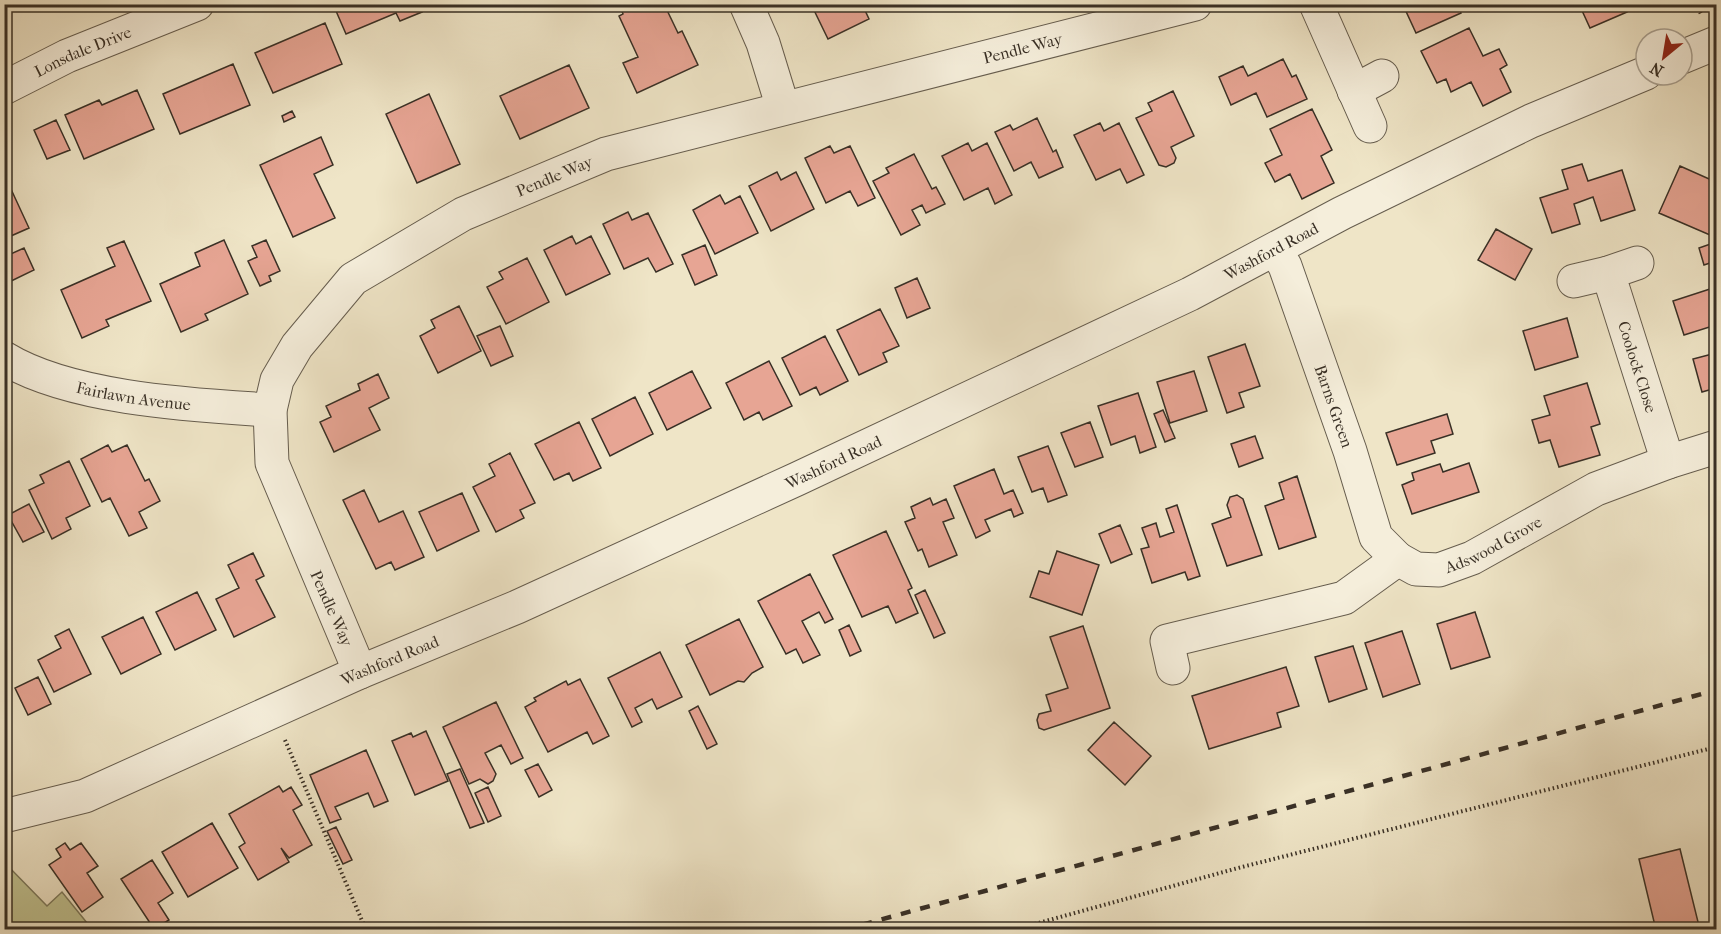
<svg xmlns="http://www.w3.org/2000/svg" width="1721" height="934" viewBox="0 0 1721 934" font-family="'IM FELL French Canon',serif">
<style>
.green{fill:#c0c291;stroke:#7c795c;stroke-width:1.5}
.building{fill:#e7a594;stroke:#393026;stroke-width:1.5}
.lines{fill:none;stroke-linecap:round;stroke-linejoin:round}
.minor-casing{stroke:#665d4e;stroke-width:35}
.path{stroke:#393026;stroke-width:4;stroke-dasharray:1.5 3;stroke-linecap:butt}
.minor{stroke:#f5eedb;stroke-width:33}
.rail{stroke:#393026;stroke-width:4.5;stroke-dasharray:10 10;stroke-linecap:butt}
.labels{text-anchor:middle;stroke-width:4.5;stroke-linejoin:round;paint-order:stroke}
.street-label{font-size:16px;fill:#393026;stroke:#f5eedb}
</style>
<rect width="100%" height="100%" fill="#efe5c7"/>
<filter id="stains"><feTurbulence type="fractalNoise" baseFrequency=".00333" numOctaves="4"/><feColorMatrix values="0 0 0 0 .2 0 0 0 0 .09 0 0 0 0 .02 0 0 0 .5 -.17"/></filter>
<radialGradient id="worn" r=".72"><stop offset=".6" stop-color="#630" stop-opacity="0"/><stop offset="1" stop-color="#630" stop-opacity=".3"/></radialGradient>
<path class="green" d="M4 862 47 906 62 892 92 929H5Z"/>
<path class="building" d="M333 4H418L422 12 400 21 396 13 346 34Z
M619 4H664L678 33 682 31 698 65 637 93 623 63 638 57 619 16 623 14Z
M811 4H862L869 19 828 39Z
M1410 4H1458L1461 13 1416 33 1404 7Z
M1579 4H1624L1627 12 1590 28Z
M325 23 342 64 273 93 255 53Z
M1469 28 1483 56 1499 49 1507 65 1500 69 1511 92 1483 106 1471 82 1451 92 1446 79 1437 83 1421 51Z
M1283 59 1292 77 1296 75 1307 99 1267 117 1256 93 1231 105 1219 77 1243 66 1248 76Z
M233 64 250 105 180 134 163 94Z
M569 65 589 108 520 139 500 96Z
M137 90 154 129 84 159 65 115 99 100 102 105Z
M1173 91 1194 136 1171 147 1176 158 1174 163 1166 167 1159 165 1136 118 1152 111 1148 103Z
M429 94 460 164 417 183 386 114Z
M1312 109 1332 150 1321 156 1334 183 1302 199 1290 174 1275 182 1265 163 1282 155 1270 129Z
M292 111 295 117 284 122 282 116Z
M1037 118 1053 152 1056 150 1063 167 1039 178 1031 162 1014 171 995 132 1010 125 1013 130Z
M56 120 70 150 47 159 34 130Z
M1100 123 1104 131 1119 123 1144 175 1127 183 1120 169 1096 180 1074 135Z
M321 137 333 165 314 174 335 218 293 237 260 165Z
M968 143 972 151 987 143 1012 195 995 204 988 188 964 200 942 156Z
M830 146 834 153 850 146 875 198 858 206 850 191 826 203 805 158Z
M914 154 932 189 936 187 945 204 926 213 922 205 912 210 920 225 901 235 873 181 889 173 886 168Z
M1582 164 1588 181 1622 170 1635 210 1601 221 1593 197 1574 204 1580 224 1552 233 1540 198 1568 189 1562 170Z
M1680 166 1716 182V221L1710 235 1659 213Z
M777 172 781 180 796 172 814 209 771 231 749 186Z
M4 174 29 228 4 239Z
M720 195 725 204 740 196 758 233 715 254 693 210Z
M628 212 632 220 648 213 673 264 656 272 648 258 624 269 603 224Z
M1496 229 1532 249 1515 280 1478 260Z
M572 236 576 244 591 236 610 274 566 295 544 250Z
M224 240 248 294 205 314 208 320 181 332 160 284 200 266 195 253Z
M266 240 280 271 269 276 271 281 260 286 248 261 257 257 252 246Z
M124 241 151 301 106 320 109 326 82 338 61 290 115 266 107 248Z
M1716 242V261L1704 265 1699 248Z
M705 245 717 275 695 285 682 255Z
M24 248 34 270 5 284 4 257Z
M527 258 549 302 506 324 487 287 503 279 499 272Z
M917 278 930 308 907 318 895 288Z
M1713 288 1716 300V325L1684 335 1673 301Z
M459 306 481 351 438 373 420 336 435 328 431 320Z
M880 309 899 346 883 353 887 362 859 375 837 330Z
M1567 318 1578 357 1535 370 1523 331Z
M500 326 513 356 491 366 477 336Z
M825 336 848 381 820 395 816 387 800 395 782 358Z
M1245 344 1260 386 1239 393 1244 407 1227 413 1208 357Z
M1716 353V388L1702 392 1693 359Z
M769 361 792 406 763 420 759 412 744 420 726 383Z
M692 371 711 408 667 430 649 393Z
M1194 371 1207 411 1170 423 1157 382Z
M378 374 389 398 369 408 380 430 334 452 320 422 331 417 326 406 360 390 358 384Z
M1587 383 1600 424 1591 427 1600 455 1559 467 1550 440 1539 443 1532 420 1550 415 1544 396Z
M1138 393 1156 447 1140 453 1135 436 1111 445 1098 406Z
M635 397 653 434 610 456 592 419Z
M1163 410 1175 438 1165 442 1154 414Z
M1447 414 1453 434 1431 441 1435 453 1397 465 1386 433Z
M579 422 601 468 573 481 569 473 554 480 535 444Z
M1090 422 1103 457 1075 467 1061 433Z
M1255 436 1263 458 1239 467 1231 444Z
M108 445 112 452 127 445 145 481 149 479 160 501 139 512 147 528 129 536 110 498 102 502 81 459Z
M1048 446 1067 495 1048 502 1043 488 1032 492 1018 457Z
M510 453 535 503 520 510 524 518 496 532 473 487 495 476 489 464Z
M69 461 90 506 66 518 71 529 52 539 29 490 44 483 40 475Z
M1469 463 1479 492 1412 514 1402 485 1414 480 1412 473 1440 464 1443 472Z
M994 469 1004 494 1013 490 1023 513 1014 517 1011 509 985 520 990 531 976 538 954 486Z
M1297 476 1316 537 1279 549 1265 506 1284 499 1279 483Z
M364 490 379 522 403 511 424 557 395 570 391 562 376 569 343 500Z
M462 493 479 531 437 551 419 512Z
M1237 495 1243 499 1262 555 1227 566 1212 524 1231 517 1227 505 1230 497Z
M930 498 933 505 946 499 954 518 943 522 957 555 929 567 922 549 918 551 905 522 915 518 911 507Z
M29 504 44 532 23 542 8 515Z
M1177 505 1200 576 1188 580 1185 572 1152 583 1141 549 1149 547 1142 528 1156 523 1160 537 1174 532 1166 509Z
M1120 525 1132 554 1111 563 1099 534Z
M886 531 912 588 908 590 918 613 896 623 888 606 862 617 833 555Z
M1057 551 1099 565 1082 615 1030 597 1039 571 1049 574Z
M253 553 264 576 256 580 275 617 234 637 216 599 239 588 228 565Z
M810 574 833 619 825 623 819 612 802 621 820 655 803 663 796 649 786 654 758 601Z
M925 590 945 633 934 638 915 595Z
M197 592 216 630 175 650 156 612Z
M1475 612 1490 657 1451 669 1437 624Z
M143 617 161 654 121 674 102 637Z
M739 619 763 667 752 673 744 682 738 681 710 695 686 645Z
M849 625 861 651 850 656 839 630Z
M1083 626 1110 708 1044 730 1039 728 1037 720 1039 714 1051 711 1046 695 1068 688 1050 637Z
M69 629 91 674 54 692 38 660 61 648 55 636Z
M1402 631 1420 684 1383 697 1365 643Z
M1353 646 1367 689 1329 702 1315 657Z
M660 652 682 697 657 709 652 699 635 708 642 722 632 727 608 678Z
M1286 667 1299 706 1277 713 1281 727 1209 749 1192 696Z
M38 677 51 704 28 715 15 688Z
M580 679 609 736 593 744 587 732 548 752 525 707 536 701 534 698 566 681 568 685Z
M496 702 523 758 511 764 501 745 485 753 496 774 493 781 488 784 480 779 469 784 443 727Z
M698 706 717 744 707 749 689 711Z
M1114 722 1151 756 1125 785 1088 750Z
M426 731 448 781 415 795 392 741 411 733 413 737Z
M366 750 388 801 374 807 368 793 335 807 341 819 330 823 310 775Z
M538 764 552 790 539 797 525 770Z
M460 769 484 823 470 828 447 774Z
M279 786 283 792 291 787 302 805 293 810 312 845 289 858 281 848 289 862 258 880 239 847 245 843 229 814Z
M488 787 501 816 488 822 475 793Z
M212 823 238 868 188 897 162 852Z
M336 827 352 860 343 864 327 831Z
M65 843 70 850 81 843 98 866 87 873 103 897 82 912 49 865 61 857 56 849Z
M1680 849 1700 930H1656L1639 859Z
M152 860 173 893 158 903 169 920 154 929 121 879Z"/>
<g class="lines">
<g class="minor-casing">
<g id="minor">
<path d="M746 4 763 43 783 108"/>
<path d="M1316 4 1370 126"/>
<path d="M1682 57 1716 43"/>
<path id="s1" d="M4 88 67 56 197 4"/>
<path d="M1354 91 1382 76"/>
<path id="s2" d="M1276 251 1285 266 1350 451 1376 537 1398 559"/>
<path id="s3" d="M1637 263 1608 273 1668 462"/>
<path d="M1574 281 1608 273"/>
<path id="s4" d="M4 358C71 399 193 405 270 410"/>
<path id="s5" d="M1173 668 1167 641 1344 598 1398 559 1416 569 1439 570 1472 558 1596 489 1668 462 1716 447"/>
<path id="s6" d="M360 672 272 463 270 410 277 380 297 346 353 279 463 214 606 154 1195 4"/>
<path id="s7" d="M4 816 85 796 360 672 517 607 797 479 1190 294 1342 213 1531 121 1646 73"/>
</g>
</g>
<path class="path" d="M1696 4 1701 14
M285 740 366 930
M671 930H677
M1013 930 1238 868 1716 747"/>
<use href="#minor" class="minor"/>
<path class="rail" d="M843 930 1716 690"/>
</g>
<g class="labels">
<g class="street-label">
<text dy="6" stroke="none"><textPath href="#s6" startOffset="1150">Pendle Way</textPath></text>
<text dy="6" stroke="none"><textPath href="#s1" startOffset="87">Lonsdale Drive</textPath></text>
<text dy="6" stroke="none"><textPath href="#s6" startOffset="664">Pendle Way</textPath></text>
<text dy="6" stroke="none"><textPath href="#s7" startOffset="1389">Washford Road</textPath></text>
<text dy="6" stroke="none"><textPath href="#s3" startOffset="129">Coolock Close</textPath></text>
<text dy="6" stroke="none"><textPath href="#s4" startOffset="136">Fairlawn Avenue</textPath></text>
<text dy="6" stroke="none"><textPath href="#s2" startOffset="166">Barns Green</textPath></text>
<text dy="6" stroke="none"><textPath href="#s7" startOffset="903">Washford Road</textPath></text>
<text dy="6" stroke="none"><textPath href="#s5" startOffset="380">Adswood Grove</textPath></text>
<text transform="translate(332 608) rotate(66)" y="6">Pendle Way</text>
<text dy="6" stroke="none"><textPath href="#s7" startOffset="417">Washford Road</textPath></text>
</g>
</g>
<rect width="1721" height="934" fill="none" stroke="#efe5c7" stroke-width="24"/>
<rect x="6" y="6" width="1709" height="922" fill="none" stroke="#393026" stroke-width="3"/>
<rect x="12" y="12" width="1697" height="910" fill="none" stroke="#393026" stroke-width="1.5"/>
<g transform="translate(1664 57) rotate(210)"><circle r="28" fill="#f5eedb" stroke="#aaa293" stroke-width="1.5"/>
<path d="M0-4.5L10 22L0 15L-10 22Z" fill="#8f2418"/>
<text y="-9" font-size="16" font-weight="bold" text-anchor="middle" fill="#393026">N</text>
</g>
<rect width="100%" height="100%" filter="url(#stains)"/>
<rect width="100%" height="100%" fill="url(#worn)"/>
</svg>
